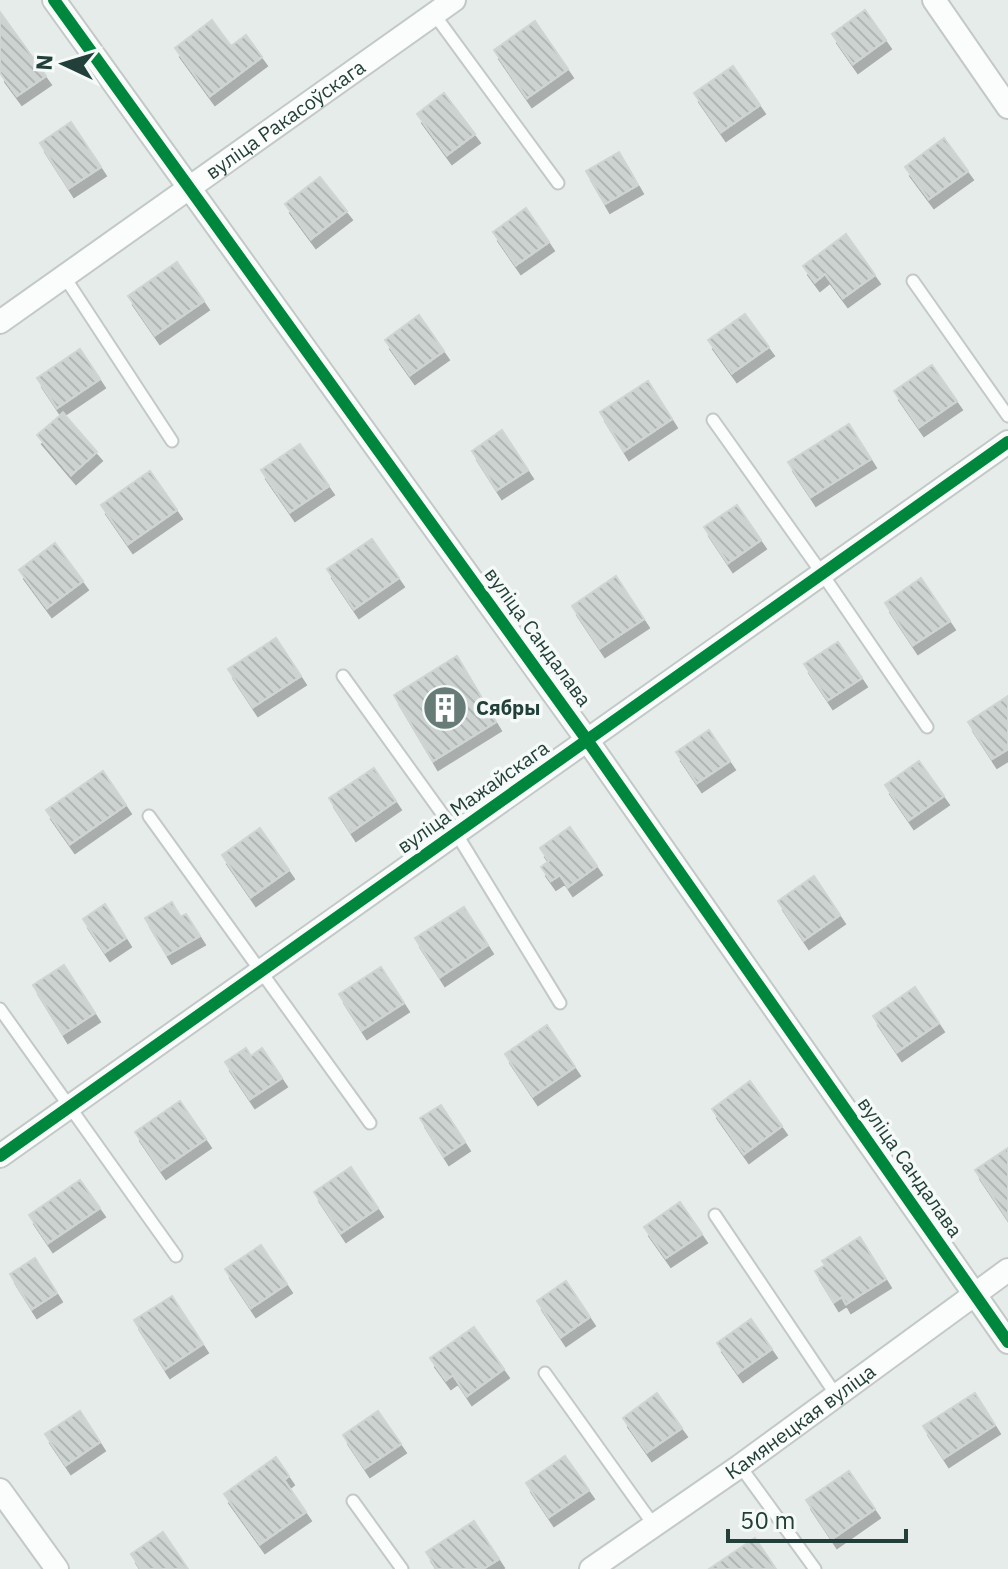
<svg xmlns="http://www.w3.org/2000/svg" width="1008" height="1569" viewBox="0 0 1008 1569" font-family="'IBM Plex Sans',sans-serif">
<style>
.building{fill:url(#building-back-hatch);stroke:#cfd5d2;stroke-width:2;filter:url(#shadow)}
.lines{fill:none;stroke-linecap:round;stroke-linejoin:round}
.service-casing{stroke:#c3c9c6;stroke-width:15}
.minor-casing{stroke:#c3c9c6;stroke-width:26}
.service{stroke:#fbfcfc;stroke-width:11}
.minor{stroke:#fbfcfc;stroke-width:22}
.cycleway-casing{stroke:#f5faf8;stroke-width:17}
.cycleway{stroke:#00873e;stroke-width:12}
.labels{text-anchor:middle;stroke-width:7;stroke-linejoin:round;paint-order:stroke}
.street-label{font-size:20px;fill:#224039;stroke:#f5faf8}
.poi-label{font-size:20px;font-weight:bold;fill:#224039;stroke:#f5faf8;text-anchor:start}
</style>
<defs>
<pattern id="building-back-hatch" width="6" height="6" patternUnits="userSpaceOnUse" patternTransform="scale(2)"><rect width="6" height="6" fill="#cdd3d1"/><path d="M-1 5l2 2M0 0l6 6M5-1l2 2" fill="none" stroke="#b0b6b4"/></pattern>
<filter id="shadow"><feDropShadow dx="5" dy="9" stdDeviation="0" flood-color="#0004"/></filter>
</defs>
<rect width="100%" height="100%" fill="#e6ece9"/>
<path class="building" d="M865 10 886 40 853 64 832 34Z
M0 12 46 76 17 96 0 73Z
M212 20 231 46 246 35 262 57 210 96 175 48Z
M535 21 568 69 527 98 494 50Z
M733 66 760 105 721 132 694 93Z
M444 93 475 134 447 155 417 114Z
M71 122 101 167 69 188 40 143Z
M944 138 968 171 929 199 905 167Z
M619 152 638 185 605 204 586 171Z
M320 177 347 211 311 239 285 204Z
M526 208 549 242 516 265 493 232Z
M846 234 875 275 843 298 825 274 815 282 803 266Z
M177 262 204 301 155 335 128 296Z
M745 314 769 347 732 373 708 340Z
M419 315 444 351 410 375 385 340Z
M80 349 100 379 57 408 37 378Z
M932 365 957 401 919 427 894 391Z
M648 381 672 419 624 451 600 412Z
M63 413 97 452 71 475 37 435Z
M849 424 871 459 811 497 788 462Z
M502 430 528 470 497 490 472 451Z
M300 444 329 486 290 512 261 470Z
M150 471 177 510 128 544 101 505Z
M737 505 761 540 728 563 704 527Z
M372 539 399 578 354 609 327 569Z
M55 543 83 581 47 608 19 570Z
M616 576 644 619 600 648 572 606Z
M921 578 950 621 913 645 885 603Z
M276 638 301 676 253 707 228 669Z
M838 642 862 678 828 700 804 664Z
M457 656 496 722 433 761 394 695Z
M1008 696V749L992 759 968 722Z
M709 730 730 761 697 783 676 752Z
M919 761 944 796 909 820 885 785Z
M374 768 396 801 351 832 329 798Z
M103 771 126 805 70 844 46 810Z
M570 827 597 866 568 887 560 875 551 881 541 867 549 861 540 848Z
M260 828 289 870 251 897 222 855Z
M814 876 840 915 804 940 778 901Z
M172 902 180 917 186 914 200 936 167 955 145 918Z
M105 904 126 938 105 952 83 919Z
M464 907 488 945 440 977 415 938Z
M64 965 95 1013 63 1034 33 985Z
M381 967 404 1003 362 1030 339 994Z
M915 987 939 1023 897 1052 873 1016Z
M547 1025 575 1067 533 1096 505 1054Z
M246 1048 251 1056 262 1048 282 1078 250 1099 225 1062Z
M750 1081 782 1126 744 1154 712 1109Z
M180 1101 206 1139 161 1170 135 1132Z
M441 1105 465 1142 444 1156 420 1118Z
M1008 1148V1219L975 1170Z
M351 1167 378 1208 341 1233 314 1192Z
M80 1180 100 1208 48 1243 29 1215Z
M680 1202 702 1234 666 1258 644 1227Z
M860 1237 886 1279 846 1304 842 1297 834 1302 815 1271 825 1265 822 1261Z
M261 1245 287 1284 251 1308 225 1269Z
M35 1258 57 1293 32 1309 10 1274Z
M566 1281 590 1317 561 1337 537 1301Z
M172 1296 203 1344 165 1369 134 1320Z
M751 1319 772 1349 738 1373 717 1343Z
M474 1327 504 1369 467 1396 453 1375 446 1380 430 1358Z
M657 1393 682 1428 647 1452 623 1418Z
M975 1393 995 1425 944 1458 923 1426Z
M80 1411 100 1442 66 1465 45 1434Z
M378 1411 401 1444 365 1468 343 1435Z
M565 1456 589 1490 549 1517 526 1483Z
M276 1457 289 1476 284 1480 306 1512 260 1544 224 1494Z
M849 1471 875 1509 832 1539 806 1500Z
M474 1521 499 1559 483 1569H437L426 1552Z
M163 1532 188 1569H141L131 1554Z
M755 1538 776 1569H709Z"/>
<g class="lines">
<g class="service-casing">
<path id="service" d="M434 14 558 183
M64 276 172 441
M913 281 1008 416
M713 420 821 572 927 727
M343 676 456 833 560 1003
M149 816 370 1123
M0 1009 176 1256
M715 1215 836 1395
M545 1373 653 1524
M740 1466 815 1569
M353 1501 402 1569"/>
</g>
<g class="minor-casing">
<g id="minor">
<path d="M54 0 587 740 1008 1342"/>
<path d="M934 0 1008 107"/>
<path id="s1" d="M0 322 454 0"/>
<path d="M0 1156 1008 442"/>
<path d="M0 1490 57 1569"/>
<path id="s2" d="M591 1569 740 1466 1008 1270"/>
</g>
</g>
<use href="#service" class="service"/>
<use href="#minor" class="minor"/>
<g class="cycleway-casing">
<path id="cycleway" d="M54 0 587 740 1008 1342
M0 1156 1008 442"/>
</g>
<use href="#cycleway" class="cycleway"/>
</g>
<defs>
<g id="building-disc" transform="scale(2.3)"><circle r="9.5" fill="#677c77" stroke="#f5faf8"/><path d="M-4-6H4V6H1V3H-1V6H-4ZM-2.5-4.3h1.7v1.8h-1.7ZM.8-4.3h1.7v1.8H.8ZM-2.5-1h1.7V.8h-1.7ZM.8-1h1.7V.8H.8Z" fill="#fff"/></g>
</defs>
<g fill-rule="evenodd">
<use href="#building-disc" x="445" y="708"/>
</g>
<g class="labels">
<g class="street-label">
<text dy="7" stroke="none"><textPath href="#s1" startOffset="350">вуліца Ракасоўскага</textPath></text>
<text transform="translate(538 637) rotate(54)" y="7">вуліца Сандалава</text>
<text transform="translate(473 797) rotate(-35)" y="7">вуліца Мажайскага</text>
<text transform="translate(910 1167) rotate(55)" y="7">вуліца Сандалава</text>
<text dy="7" stroke="none"><textPath href="#s2" startOffset="256">Камянецкая вуліца</textPath></text>
</g>
<g class="poi-label">
<text x="476" y="715">Сябры</text>
</g>
</g>
<g transform="translate(64 64) rotate(274)" stroke="#f5faf8" stroke-width="6" paint-order="stroke">
<path d="M0-6L14 30L0 20L-14 30Z" fill="#224039"/>
<text y="-12" font-size="22" font-weight="bold" text-anchor="middle" fill="#224039">N</text>
</g>
<path d="M728 1529v12h178v-12" fill="none" stroke="#224039" stroke-width="4"/>
<text x="740" y="1529" font-size="24" fill="#224039" stroke="#f5faf8" stroke-width="6" paint-order="stroke">50 m</text>
</svg>
